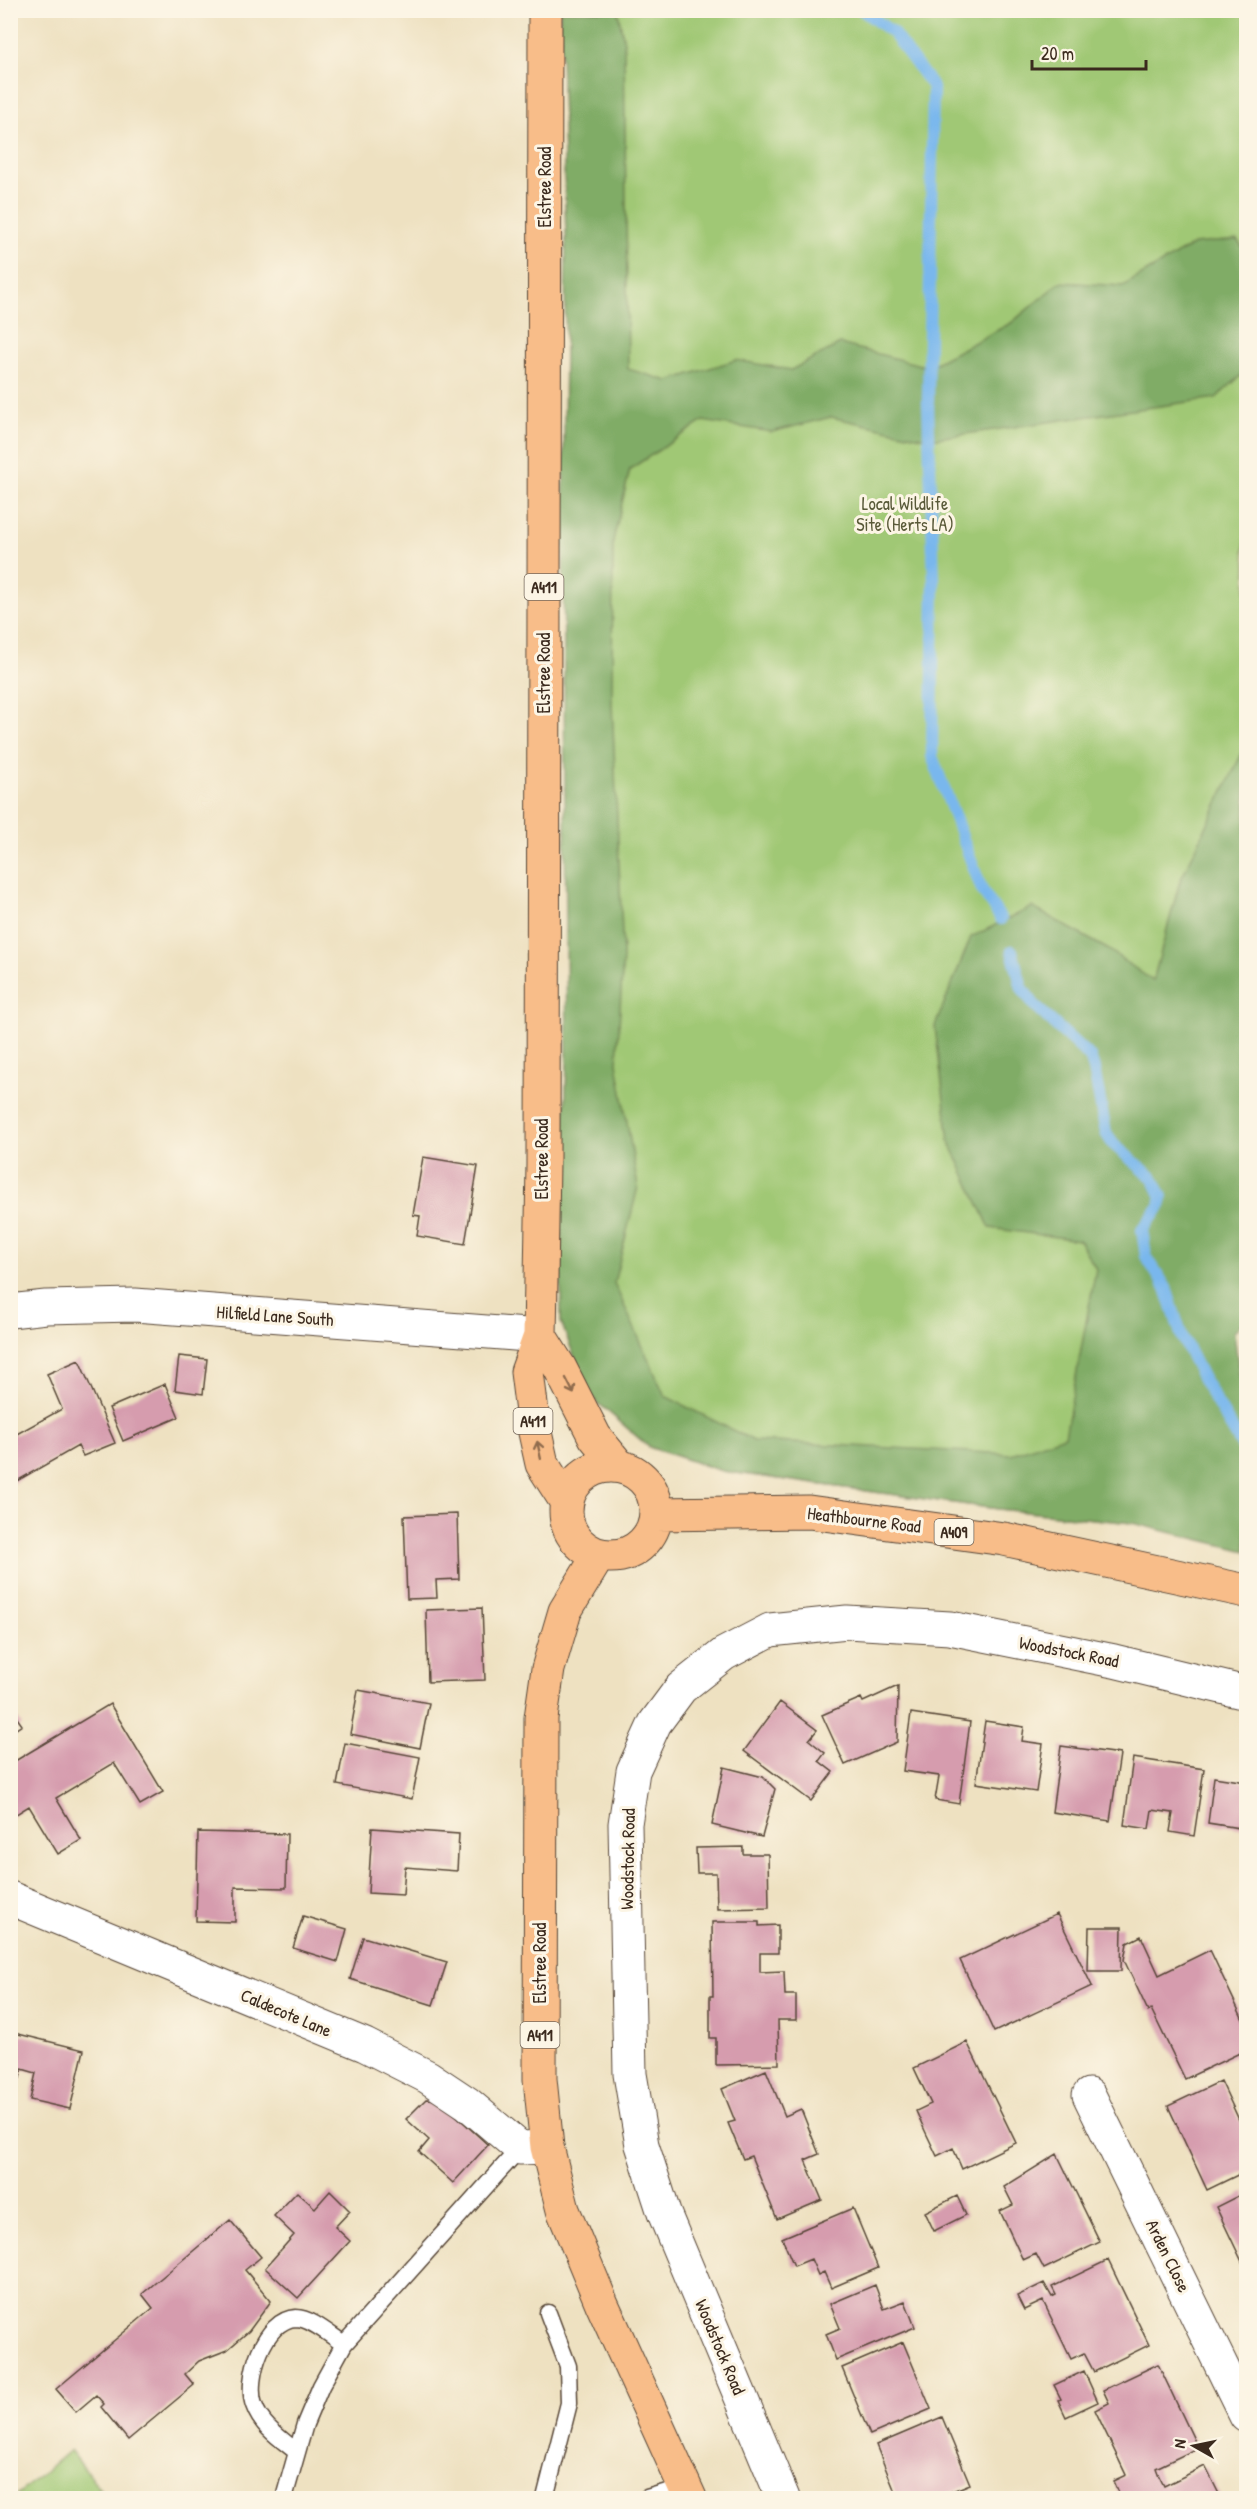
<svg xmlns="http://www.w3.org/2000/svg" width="1257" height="2509" viewBox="0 0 1257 2509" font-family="'Patrick Hand',sans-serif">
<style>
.green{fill:#a0c874;stroke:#6e7949;stroke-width:1.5}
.forest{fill:#80ac66;stroke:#5e6b42;stroke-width:1.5}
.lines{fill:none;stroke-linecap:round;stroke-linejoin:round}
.stream{stroke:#79b7ed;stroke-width:12}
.building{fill:#d69cae}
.service-casing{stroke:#564536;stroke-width:19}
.minor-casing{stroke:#564536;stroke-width:35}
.primary-casing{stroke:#564536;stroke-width:35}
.service{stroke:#fff;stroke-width:16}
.minor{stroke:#fff;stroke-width:33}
.primary{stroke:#f8bd89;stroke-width:33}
.oneway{stroke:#906c4e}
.labels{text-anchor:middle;stroke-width:6;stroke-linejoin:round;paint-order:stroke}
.shield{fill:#fcf5e5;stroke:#75675a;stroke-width:1.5}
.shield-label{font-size:16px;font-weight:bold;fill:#3b2a1e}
.street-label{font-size:18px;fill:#3b2a1e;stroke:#fcf5e5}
.park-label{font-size:18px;fill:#595938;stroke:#fcf5e5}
</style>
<rect width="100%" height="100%" fill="#fcf5e5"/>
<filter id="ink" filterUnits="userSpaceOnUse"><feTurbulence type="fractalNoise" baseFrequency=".0167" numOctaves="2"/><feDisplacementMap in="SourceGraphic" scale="12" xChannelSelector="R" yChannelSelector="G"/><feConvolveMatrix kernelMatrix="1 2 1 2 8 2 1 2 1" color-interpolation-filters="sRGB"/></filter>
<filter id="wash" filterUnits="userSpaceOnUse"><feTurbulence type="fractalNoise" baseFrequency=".008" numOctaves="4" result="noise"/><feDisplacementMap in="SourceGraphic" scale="24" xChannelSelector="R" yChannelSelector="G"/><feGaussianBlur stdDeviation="1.35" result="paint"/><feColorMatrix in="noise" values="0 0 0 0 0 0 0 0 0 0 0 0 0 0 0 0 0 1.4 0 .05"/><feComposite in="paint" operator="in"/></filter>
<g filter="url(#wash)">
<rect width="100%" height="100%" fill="#eee1c1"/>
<path class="green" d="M560 11H1246V537L1244 551 1246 562V807L1132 1523 998 1509 722 1471 649 1447 561 1322V1205L567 1066 566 237Z
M70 2450 107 2498H14L18 2494Z"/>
<path class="forest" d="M560 11H618L624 42 628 369 668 381 736 360 791 370 840 344 928 367 1011 323 1060 282 1123 286 1194 244 1237 240 1246 251V371L1216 398 930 439 831 417 772 432 703 421 630 469 613 541 612 703 623 956 617 1063 638 1187 614 1283 665 1396 754 1441 1011 1454 1065 1436 1096 1269 1079 1240 990 1228 949 1141 935 1026 971 937 1032 907 1109 950 1153 981 1180 881 1246 745V1043L1244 1047 1246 1090V1318L1234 1332 1240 1379 1246 1386V1551L1132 1523 998 1509 722 1471 649 1447 589 1395 561 1322V1205L567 1066 563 542 566 237Z"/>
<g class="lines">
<path class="stream" d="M862 10 893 33 933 87 928 403 934 580 932 756 982 890 1001 919
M1012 951 1022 988 1036 1007 1090 1057 1094 1069 1106 1133 1113 1144 1153 1178 1162 1197 1160 1206 1142 1230 1146 1256 1166 1288 1182 1337 1204 1381 1246 1452"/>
</g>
<g id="blocks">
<path class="building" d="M423 1157 478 1166 465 1244 417 1236 420 1216 413 1215Z
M1246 1335V1366L1244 1367 1242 1336Z
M179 1356 207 1359 203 1394 175 1390Z
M79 1360 115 1443 83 1456 78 1446 10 1485V1427L15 1435 62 1409 47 1374Z
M165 1384 179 1417 123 1441 109 1408Z
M457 1514 459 1579 436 1580 437 1598 407 1599 404 1516Z
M482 1608 485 1680 428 1682 426 1610Z
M898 1686 897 1742 845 1765 822 1715 861 1698 863 1702Z
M358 1690 429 1703 420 1748 350 1734Z
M780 1702 817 1730 809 1740 825 1753 819 1761 833 1772 811 1801 744 1751Z
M110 1704 163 1792 140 1805 114 1763 56 1798 81 1840 58 1854 29 1806 10 1818V1764Z
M10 1708 22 1725 10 1733Z
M911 1713 970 1722 959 1804 935 1800 939 1776 903 1771Z
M985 1721 1024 1727 1022 1741 1043 1744 1036 1792 976 1783Z
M345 1743 420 1757 412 1799 337 1785Z
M1061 1746 1120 1754 1110 1821 1052 1812Z
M1133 1758 1204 1769 1194 1836 1170 1832 1173 1813 1152 1810 1149 1829 1124 1825Z
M724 1767 763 1777 775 1789 762 1837 712 1825Z
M1214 1777 1246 1782V1829L1208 1823Z
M372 1828 459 1834 457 1871 405 1867 403 1895 368 1893Z
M198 1832 287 1834 286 1888 235 1887V1922L196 1921Z
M743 1847V1854H768L769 1908 717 1909 716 1873H697L696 1848Z
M1057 1914 1092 1986 994 2032 960 1960Z
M303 1916 347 1929 338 1962 293 1948Z
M712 1922H759V1926L778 1925V1953H760V1972L784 1971 785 1995H796V2020H778L779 2064 716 2065V2038H710V1996H713Z
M1089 1927H1122L1121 1971H1088Z
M1141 1936 1159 1975 1210 1950 1246 2026V2050L1185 2079 1151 2009 1148 2011 1124 1960 1127 1943Z
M363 1937 447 1962 433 2005 350 1979Z
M10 2032 84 2050 70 2109 30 2100 36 2073 22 2069 20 2078 10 2075Z
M967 2042 1016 2143 962 2169 953 2148 937 2156 926 2133 916 2111 931 2104 914 2068Z
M766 2070 785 2116 801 2109 819 2154 805 2160 822 2200 777 2219 751 2156 743 2159 728 2123 735 2121 722 2089Z
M1221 2081 1240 2122 1246 2120V2171L1207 2190 1168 2106Z
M426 2099 439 2100 488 2145 453 2183 419 2152 429 2140 406 2119Z
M1057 2154 1100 2242 1044 2269 1036 2254 1023 2260 1000 2211 1013 2205 1004 2187Z
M330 2191 350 2211 335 2227 350 2241 298 2298 265 2268 294 2235 274 2216 297 2192 315 2208Z
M1246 2192V2270L1216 2207Z
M957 2196 966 2215 934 2231 925 2212Z
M853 2208 878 2268 831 2288 824 2272 818 2275 811 2259 794 2266 782 2238Z
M230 2220 261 2257 245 2270 271 2301 249 2331 227 2350 199 2361 185 2374 194 2385 128 2440 101 2407 104 2404 96 2395 76 2412 56 2389 153 2308 142 2294Z
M1108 2260 1149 2345 1094 2372 1084 2353 1071 2359 1043 2301 1024 2310 1017 2296 1044 2283 1052 2297 1056 2295 1052 2287Z
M875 2285 884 2309 905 2301 915 2327 836 2360 826 2334 840 2328 830 2304Z
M903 2342 931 2409 870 2435 842 2368Z
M1158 2364 1198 2448 1156 2468 1159 2476 1164 2486 1205 2466 1221 2498H1112L1119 2495 1113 2481 1126 2475 1095 2410 1109 2403 1103 2390Z
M1084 2371 1098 2402 1066 2417 1058 2400 1061 2399 1054 2385Z
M942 2417 970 2484 935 2498H884L896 2494 876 2445Z"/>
</g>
</g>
<g filter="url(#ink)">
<use href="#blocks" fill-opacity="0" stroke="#564536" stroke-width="1.5"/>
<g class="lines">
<g class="service-casing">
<path id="service" d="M297 2452C281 2439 261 2426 254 2405 245 2379 264 2319 296 2318 311 2318 331 2336 344 2344
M284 2498 305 2424 321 2386 344 2344 520 2148
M545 2498 569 2403 568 2366 548 2313
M647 2498 685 2487"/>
</g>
<g class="minor-casing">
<path id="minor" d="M10 1311 46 1307 135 1305 540 1336
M10 1898 365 2045 428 2077 467 2103 520 2148 547 2147
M1089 2095 1246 2416
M783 2498 664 2213 642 2145 630 2074 625 1824 633 1771 655 1723 681 1688 724 1654 770 1630 847 1622 950 1628 1114 1661 1246 1693"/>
</g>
<g class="primary-casing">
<path id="primary" d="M545 10 543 1164 540 1336 527 1372 534 1428 542 1464 566 1501
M540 1336 560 1368 595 1437 619 1466
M566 1511a45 45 0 1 1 90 0a45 45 0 1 1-90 0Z
M656 1514 809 1512 1004 1539 1246 1591
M599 1555 565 1611 548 1669 541 1718 540 2079 547 2147 563 2210 602 2304 690 2498"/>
</g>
<use href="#service" class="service"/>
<use href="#minor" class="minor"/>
<use href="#primary" class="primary"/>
</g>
<defs><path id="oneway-shaft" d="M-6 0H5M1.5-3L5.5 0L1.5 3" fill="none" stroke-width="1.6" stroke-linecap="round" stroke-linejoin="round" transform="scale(1.5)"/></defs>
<g class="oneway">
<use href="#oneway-shaft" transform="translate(570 1386) rotate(63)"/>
<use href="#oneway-shaft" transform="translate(539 1450) rotate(-102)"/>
</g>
</g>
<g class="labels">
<g class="shield">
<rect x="524.5" y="574" width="39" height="26" rx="4.5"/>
<rect x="513.5" y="1408" width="39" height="26" rx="4.5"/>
<rect x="934.5" y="1519" width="39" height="26" rx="4.5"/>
<rect x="520.5" y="2022" width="39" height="26" rx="4.5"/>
</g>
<g class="shield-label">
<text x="544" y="593">A411</text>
<text x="533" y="1427">A411</text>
<text x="954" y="1538">A409</text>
<text x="540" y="2041">A411</text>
</g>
<g class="street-label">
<text transform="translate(545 187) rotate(-90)" y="6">Elstree Road</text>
<text transform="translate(544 673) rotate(-90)" y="6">Elstree Road</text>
<text transform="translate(542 1159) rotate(-90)" y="6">Elstree Road</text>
<text transform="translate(275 1316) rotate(4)" y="6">Hilfield Lane South</text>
<text transform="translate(864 1520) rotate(7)" y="6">Heathbourne Road</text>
<text transform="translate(1069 1652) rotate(11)" y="6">Woodstock Road</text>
<text transform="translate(628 1859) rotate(-89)" y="6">Woodstock Road</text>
<text transform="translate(540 1963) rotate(-90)" y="6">Elstree Road</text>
<text transform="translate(286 2013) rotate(23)" y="6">Caldecote Lane</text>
<text transform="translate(1168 2256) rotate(64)" y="6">Arden Close</text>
<text transform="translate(720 2347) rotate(67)" y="6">Woodstock Road</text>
</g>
<g class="park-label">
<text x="905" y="510">Local Wildlife<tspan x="905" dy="21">Site (Herts LA)</tspan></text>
</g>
</g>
<rect width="1257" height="2509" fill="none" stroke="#fcf5e5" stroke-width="36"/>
<g transform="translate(1194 2446) rotate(279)" stroke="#fcf5e5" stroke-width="4.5" paint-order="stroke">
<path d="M0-4.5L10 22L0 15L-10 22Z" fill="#3b2a1e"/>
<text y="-9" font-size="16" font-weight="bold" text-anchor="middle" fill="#3b2a1e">N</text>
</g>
<path d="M1032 60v9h114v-9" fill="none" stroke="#3b2a1e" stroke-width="3"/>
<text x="1041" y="60" font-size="18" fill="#3b2a1e" stroke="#fcf5e5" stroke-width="4.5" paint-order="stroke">20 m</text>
</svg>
